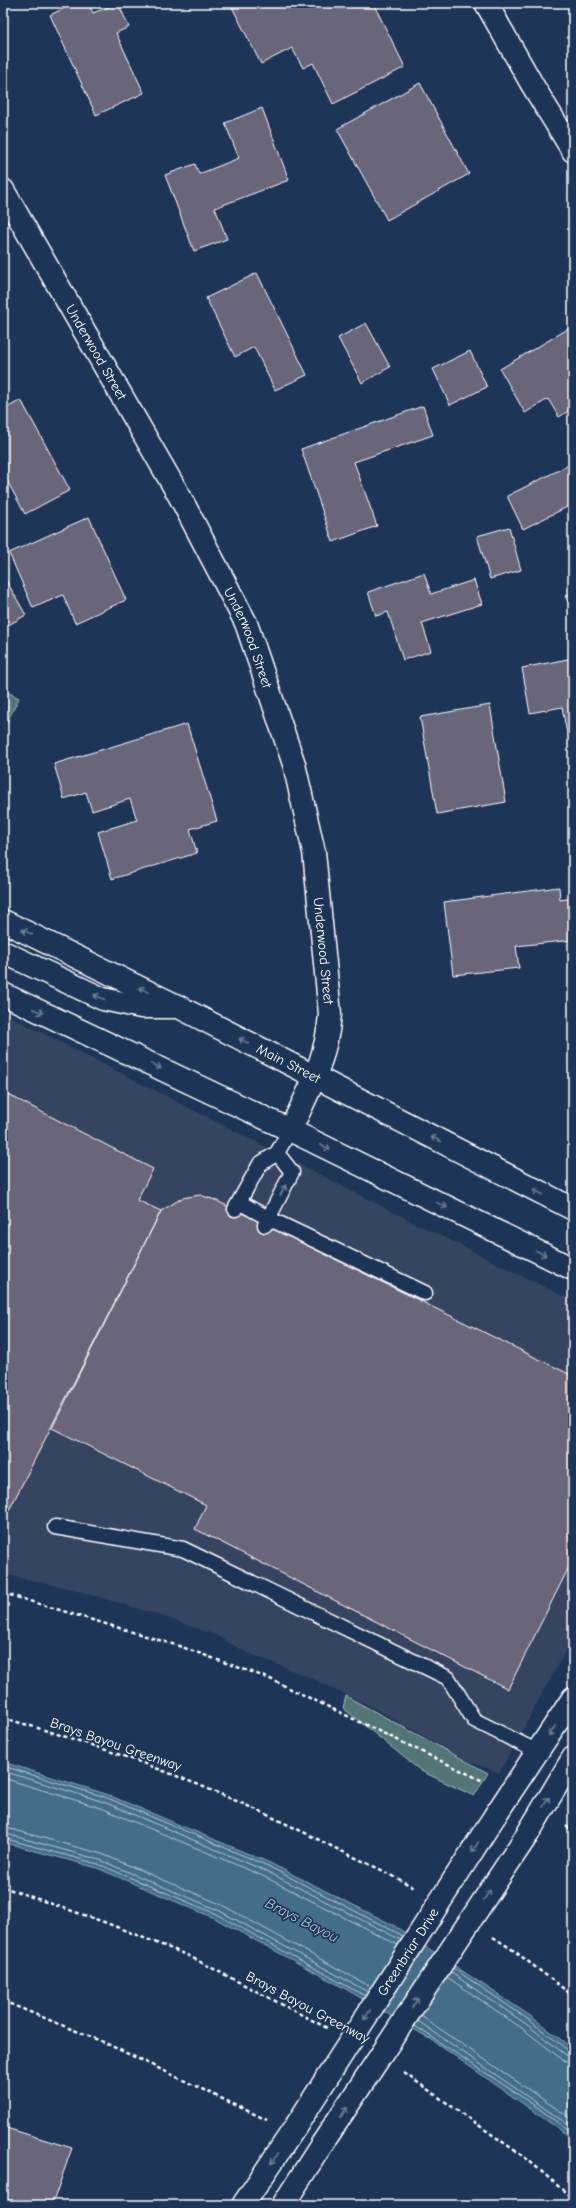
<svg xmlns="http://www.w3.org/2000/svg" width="576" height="2208" viewBox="0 0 576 2208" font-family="'Comic Neue',sans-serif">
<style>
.built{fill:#344461}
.green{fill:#527575;stroke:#a8baba}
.water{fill:#436e8a;stroke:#8ea8b9}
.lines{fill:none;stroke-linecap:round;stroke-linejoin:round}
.shore{stroke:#b4c5d0;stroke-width:1}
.building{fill:#6b6679;stroke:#fff}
.service-casing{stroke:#fff;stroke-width:17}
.minor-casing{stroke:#fff;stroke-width:25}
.primary-casing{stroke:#fff;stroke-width:25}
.path{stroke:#fff;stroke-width:2.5;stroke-dasharray:4 3;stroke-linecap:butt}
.service{stroke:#1d3557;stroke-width:14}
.minor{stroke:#1d3557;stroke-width:22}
.primary{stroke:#1d3557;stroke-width:22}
.primary-bridge-casing{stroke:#fff;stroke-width:25;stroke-linecap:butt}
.primary-bridge{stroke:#1d3557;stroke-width:22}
.oneway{stroke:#6c7c92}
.labels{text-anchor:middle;stroke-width:3.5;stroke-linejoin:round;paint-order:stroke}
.street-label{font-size:14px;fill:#fff;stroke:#1d3557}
.water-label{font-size:15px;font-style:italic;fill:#b4c5d0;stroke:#1d3557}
</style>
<rect width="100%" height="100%" fill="#1d3557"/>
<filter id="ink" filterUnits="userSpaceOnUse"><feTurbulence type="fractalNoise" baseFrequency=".025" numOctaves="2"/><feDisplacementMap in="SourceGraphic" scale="8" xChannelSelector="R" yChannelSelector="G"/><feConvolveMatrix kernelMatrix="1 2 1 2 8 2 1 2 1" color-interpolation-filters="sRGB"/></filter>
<g filter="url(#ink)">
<path class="built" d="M3 1013 397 1214 573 1301V1637L499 1773 468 1761 370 1706 308 1677 244 1651 215 1635 159 1615 72 1589 3 1574Z"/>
<path class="green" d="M3 690 19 698 3 730Z
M346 1696 488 1773 474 1796 421 1771 343 1708Z"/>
<path class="water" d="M3 1762 106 1794 270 1863 393 1925 532 2017 573 2049V2139L432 2040 344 1988 214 1918 97 1868 3 1842Z"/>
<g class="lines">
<path class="shore" d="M3 1766 105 1797 268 1866 403 1936
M3 1771 104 1802 266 1871 401 1940
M3 1778 101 1808 263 1876 398 1945
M3 1827 102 1854 220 1904 371 1987
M3 1833 100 1860 218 1910 368 1992
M3 1838 98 1864 216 1914 365 1996
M453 1968 529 2020 569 2051 573 2052
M450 1972 526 2024 566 2055 573 2057
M447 1977 523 2029 563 2060 573 2063
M421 2016 573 2120
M418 2021 573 2128
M415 2026 537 2107 573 2134"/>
</g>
<path class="building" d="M75 3H88L93 13 118 3 129 27 116 33 144 93 96 115 50 15Z
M230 3H373L405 67 333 104 313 63 303 68 292 48 261 64Z
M420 83 469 174 387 220 337 129Z
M262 108 289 180 215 208 227 239 194 251 165 175 195 164 199 174 239 158 225 123Z
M257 273 307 375 275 390 254 347 235 357 206 298Z
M366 323 390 367 362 383 338 338Z
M573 326V408L559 417 548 399 525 413 500 369Z
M470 351 487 387 450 405 433 369Z
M21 400 70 490 25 514 5 477 3 478V410Z
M423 406 433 435 354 462 377 526 333 542 301 449Z
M573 463V504L523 529 507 496Z
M89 517 126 600 75 623 63 595 33 608 9 553Z
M509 527 521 570 490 579 477 536Z
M424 573 431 594 474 580 482 604 422 623 431 651 403 660 388 612 376 616 368 592Z
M3 575 26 615 3 628Z
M573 592V611L565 596Z
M573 658V733L567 734 562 707 530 713 522 668Z
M490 705 506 802 437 814 420 717Z
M187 724 217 821 190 829 197 853 112 879 98 832 137 820 130 799 92 811 86 792 64 799 54 764Z
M559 887 560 900 573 898V940L516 946 519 968 453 975 444 902Z
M3 1092 153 1169 137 1200 161 1211 3 1522Z
M200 1195 215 1200 573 1376V1559L508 1689 195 1529 206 1505 52 1428 161 1211 182 1198Z
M3 2127 72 2148 52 2205H3Z"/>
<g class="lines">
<g class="service-casing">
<path id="service" d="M239 1202 268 1218 425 1293
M235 1209 260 1164 277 1153 290 1130
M265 1225 292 1172 277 1153
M55 1527 183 1549 448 1678 474 1720 538 1752"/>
</g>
<g class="minor-casing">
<g id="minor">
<path d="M486 3 533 86 573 151"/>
<path id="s1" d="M3 190 180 497 246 623 294 764 314 852 330 1014C327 1057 309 1092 290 1130"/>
</g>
</g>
<g class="primary-casing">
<g id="primary">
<path id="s2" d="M3 921 179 1007 573 1209"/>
<path d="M3 952 103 999 141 1007H175"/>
<path d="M3 994 290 1130 573 1269"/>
<path d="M496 1814 573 1698"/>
<path d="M527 1835 573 1758"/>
<path d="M243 2205 296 2126"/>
<path d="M283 2205 322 2144"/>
</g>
</g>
<path class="path" d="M3 1593 179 1646 268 1678 483 1781
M3 1718C121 1751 226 1792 335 1848 362 1861 390 1873 416 1889
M566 1826 573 1832
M567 1827H573
M3 1887 104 1922 187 1955 327 2028
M493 1937 513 1950 573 1996
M3 2001 103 2042 267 2120
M404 2073 527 2159 573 2199"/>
<use href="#service" class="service"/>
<use href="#minor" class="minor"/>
<use href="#primary" class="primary"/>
<g class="primary-bridge-casing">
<g id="primary-bridge">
<path id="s3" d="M296 2126 496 1814"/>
<path d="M322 2144 527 1835"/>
</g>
</g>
<use href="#primary-bridge" class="primary-bridge"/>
</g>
<defs><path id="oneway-shaft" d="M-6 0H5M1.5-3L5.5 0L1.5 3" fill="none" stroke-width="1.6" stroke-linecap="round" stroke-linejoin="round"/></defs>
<g class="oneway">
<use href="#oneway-shaft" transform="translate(27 932) rotate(-154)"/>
<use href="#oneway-shaft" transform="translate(144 990) rotate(-154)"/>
<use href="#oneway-shaft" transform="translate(99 997) rotate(-157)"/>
<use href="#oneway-shaft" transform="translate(38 1011) rotate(25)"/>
<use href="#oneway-shaft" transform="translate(244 1041) rotate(-152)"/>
<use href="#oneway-shaft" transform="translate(156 1066) rotate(25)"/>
<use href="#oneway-shaft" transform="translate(436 1139) rotate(-153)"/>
<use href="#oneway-shaft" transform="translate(325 1147) rotate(26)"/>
<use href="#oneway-shaft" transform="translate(283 1190) rotate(-63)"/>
<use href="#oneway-shaft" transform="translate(538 1192) rotate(-153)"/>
<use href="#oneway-shaft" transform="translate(442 1205) rotate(26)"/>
<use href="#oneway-shaft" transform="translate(541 1253) rotate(26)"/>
<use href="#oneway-shaft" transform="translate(552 1731) rotate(124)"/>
<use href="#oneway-shaft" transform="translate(546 1802) rotate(-59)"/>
<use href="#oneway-shaft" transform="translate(475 1847) rotate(123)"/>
<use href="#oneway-shaft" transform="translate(487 1895) rotate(-56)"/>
<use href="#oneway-shaft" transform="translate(415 2003) rotate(-56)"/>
<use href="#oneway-shaft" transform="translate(367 2015) rotate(123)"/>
<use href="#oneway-shaft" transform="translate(344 2112) rotate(-56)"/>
<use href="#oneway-shaft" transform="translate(274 2159) rotate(124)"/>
</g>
</g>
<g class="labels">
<g class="street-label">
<text dy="5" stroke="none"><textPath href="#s1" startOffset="187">Underwood Street</textPath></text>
<text dy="5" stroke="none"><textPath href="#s1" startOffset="511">Underwood Street</textPath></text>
<text dy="5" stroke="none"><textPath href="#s1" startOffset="835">Underwood Street</textPath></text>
<text dy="5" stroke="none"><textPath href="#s2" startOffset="319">Main Street</textPath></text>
<text transform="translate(116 1744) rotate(19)" y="5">Brays Bayou Greenway</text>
<text dy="5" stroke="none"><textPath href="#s3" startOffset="207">Greenbriar Drive</textPath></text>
<text transform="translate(308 2007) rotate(28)" y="5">Brays Bayou Greenway</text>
</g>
<g class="water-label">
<text transform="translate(302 1920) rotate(27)" y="5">Brays Bayou</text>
</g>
</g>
<rect width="576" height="2208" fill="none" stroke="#1d3557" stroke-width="16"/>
<rect x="8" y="8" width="560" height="2192" fill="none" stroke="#fff" stroke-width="1.5" filter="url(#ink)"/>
</svg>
